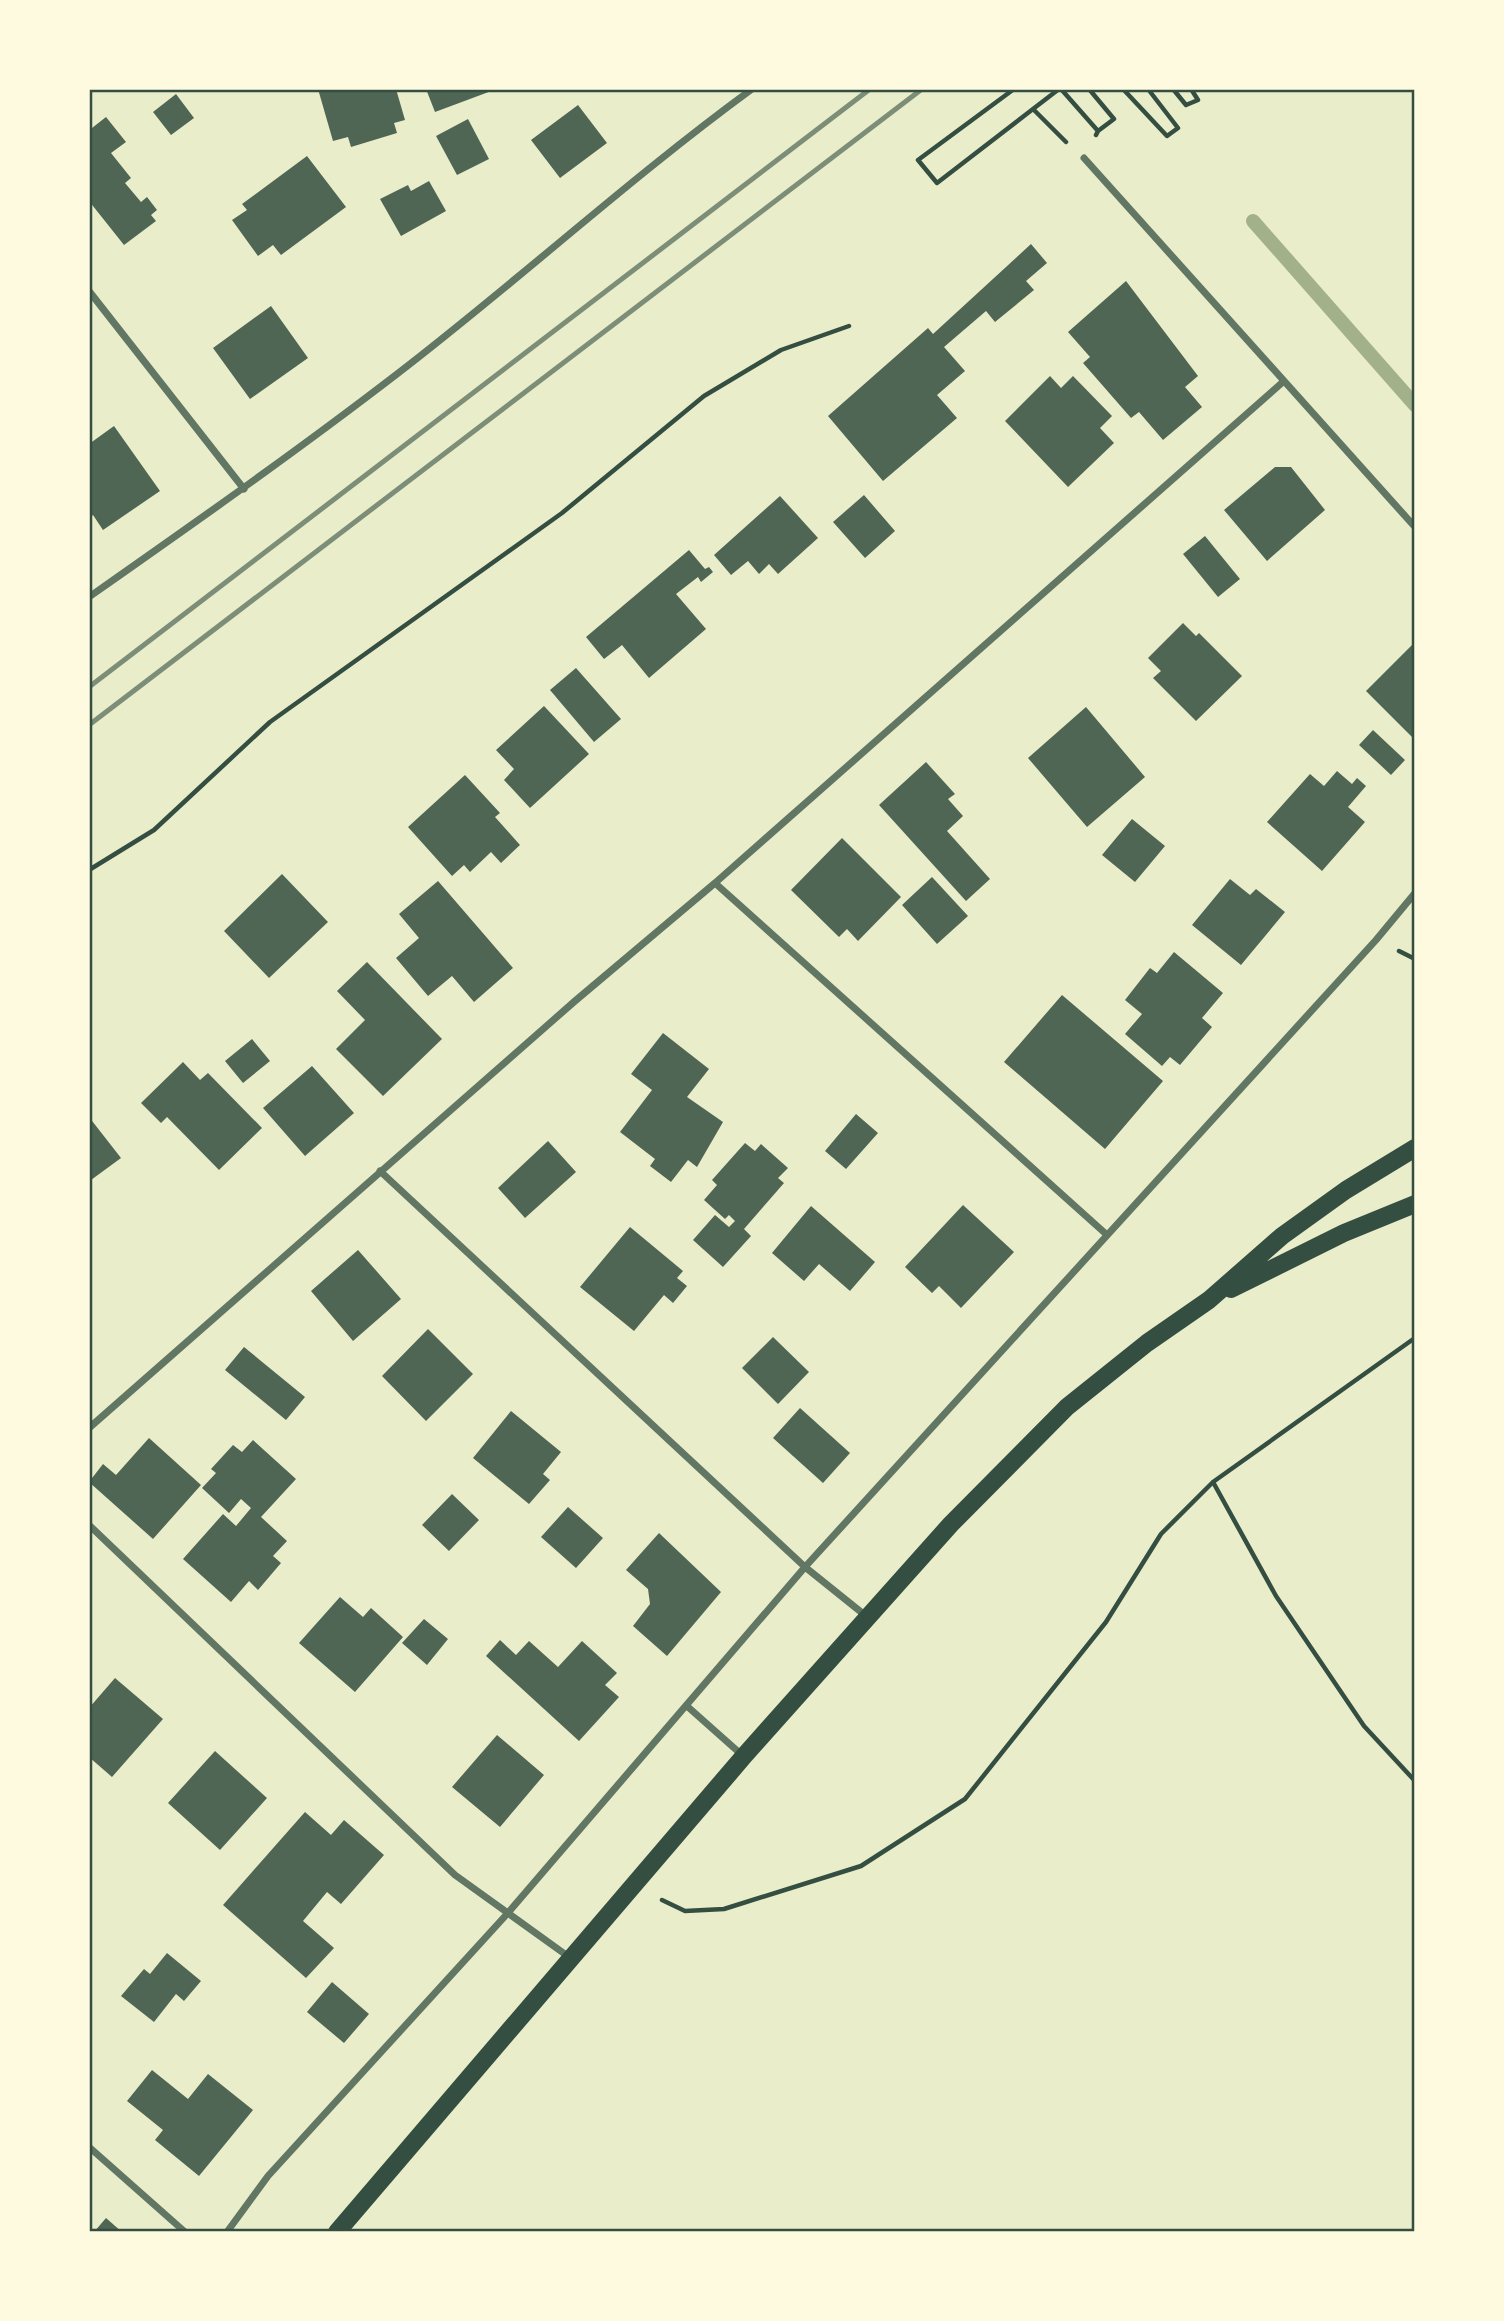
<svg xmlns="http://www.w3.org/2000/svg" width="1504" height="2321" viewBox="0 0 1504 2321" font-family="'Space Grotesk',sans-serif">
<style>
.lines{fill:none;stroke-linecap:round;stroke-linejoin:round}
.stream{stroke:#a3b18a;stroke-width:14}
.building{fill:#4f6655}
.path{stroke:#344e41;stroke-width:4.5}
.minor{stroke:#617663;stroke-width:7}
.primary{stroke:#344e41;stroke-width:18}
.rail{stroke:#7c8e77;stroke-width:5}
.neatline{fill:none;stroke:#344e41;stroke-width:2.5}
</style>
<rect width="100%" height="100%" fill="#e9edc9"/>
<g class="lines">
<path class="stream" d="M1253 221 1415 405"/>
</g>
<path class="building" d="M318 89H396L405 120 394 123 397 133 351 147 348 137 333 141Z
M426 89H494V90L435 112Z
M176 94 194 118 171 135 153 112Z
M578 105 607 143 560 178 531 140Z
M106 117 126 142 111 153 131 178 125 183 141 202 147 197 157 210 151 215 156 221 124 245 89 201V125L92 128Z
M468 119 489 159 457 175 436 136Z
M307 156 346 207 281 255 273 245 258 256 232 220 247 210 242 204Z
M429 181 446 211 401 236 380 199 408 185 411 191Z
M1031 244 1047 263 1026 281 1034 290 995 322 986 311 944 347 965 371 937 395 957 418 883 481 828 416 928 328 933 334Z
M1126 281 1198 376 1185 387 1202 407 1163 440 1139 412 1131 418 1083 363 1090 357 1068 332Z
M271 306 308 358 250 399 213 348Z
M1050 376 1061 388 1073 376 1112 416 1100 428 1114 443 1068 487 1005 421Z
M114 426 160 491 103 530 93 515 89 518V444Z
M1275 467H1291L1325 510 1267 561 1224 510Z
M864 495 895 531 865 558 833 522Z
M780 496 818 538 778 574 769 564 759 574 748 561 731 575 714 555Z
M1205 536 1240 579 1218 597 1183 554Z
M689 550 705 569 709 567 713 572 701 582 698 577 676 594 706 629 649 678 622 645 604 659 586 637Z
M1183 623 1196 636 1199 633 1242 676 1196 721 1153 678 1161 671 1148 658Z
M1415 642V740L1366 691Z
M576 668 621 719 594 742 550 690Z
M544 706 589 754 530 808 504 780 514 769 496 750Z
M1086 707 1145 777 1087 827 1028 758Z
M1373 730 1405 760 1391 775 1359 745Z
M926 762 955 794 948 799 963 816 947 831 990 879 966 901 879 805Z
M1337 771 1352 784 1357 778 1366 786 1348 807 1365 822 1322 871 1267 822 1310 774 1324 786Z
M465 775 500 813 495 817 520 845 501 863 491 852 470 872 464 865 452 876 408 827Z
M1132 819 1165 846 1135 882 1102 855Z
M842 838 901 897 858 941 847 929 839 937 791 890Z
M282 874 328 922 269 978 224 931Z
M932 877 968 916 937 944 902 905Z
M1230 879 1250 895 1256 889 1285 912 1241 965 1192 925Z
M438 881 513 968 474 1002 452 976 428 996 396 958 419 938 399 914Z
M1174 952 1223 993 1202 1018 1212 1027 1180 1065 1170 1057 1162 1066 1125 1034 1142 1014 1125 1000 1150 968 1157 973Z
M367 962 442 1039 383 1096 336 1049 365 1020 337 991Z
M1062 995 1163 1081 1105 1149 1004 1062Z
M663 1033 709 1069 687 1097 723 1122 697 1167 688 1160 671 1182 650 1166 655 1159 620 1132 652 1090 631 1074Z
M252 1039 270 1061 243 1083 225 1061Z
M183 1062 200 1080 208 1073 262 1128 219 1170 167 1117 161 1123 141 1103Z
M312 1066 354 1113 305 1156 263 1108Z
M856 1114 878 1133 846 1169 825 1151Z
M89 1117 121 1158 91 1180 89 1178Z
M548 1141 576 1172 525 1218 498 1188Z
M745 1143 755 1151 761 1144 788 1168 778 1178 784 1183 744 1229 751 1236 723 1267 693 1240 715 1215 729 1227 735 1221 729 1215 725 1219 704 1200 717 1185 712 1180Z
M963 1205 1014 1252 961 1308 939 1286 932 1293 905 1267Z
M811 1206 875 1262 850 1291 819 1264 804 1281 772 1253Z
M630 1227 683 1271 677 1278 687 1286 673 1303 664 1295 634 1331 580 1287Z
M358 1250 401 1299 353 1341 311 1291Z
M428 1329 473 1374 426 1421 382 1376Z
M773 1337 809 1372 778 1404 742 1368Z
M244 1347 305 1397 286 1420 225 1370Z
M800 1408 850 1453 823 1483 773 1438Z
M511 1411 561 1452 543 1474 550 1480 529 1504 473 1458Z
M149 1438 201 1485 153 1539 89 1482 103 1464 116 1475Z
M253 1440 296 1479 261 1517 287 1541 273 1556 281 1563 258 1590 249 1581 231 1602 183 1559 223 1514 236 1526 251 1508 241 1499 229 1513 202 1488 216 1473 211 1469 233 1445 242 1452Z
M452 1494 479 1520 449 1551 422 1525Z
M568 1507 603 1538 576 1568 541 1537Z
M659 1533 721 1592 667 1656 633 1626 650 1604 648 1589 626 1570Z
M340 1597 363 1617 371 1608 403 1637 355 1692 299 1643Z
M424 1619 448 1639 427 1665 402 1643Z
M500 1640 516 1655 529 1641 558 1667 582 1641 617 1673 605 1685 619 1697 579 1741 486 1656Z
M115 1678 163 1719 112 1777 89 1757V1708Z
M497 1735 544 1775 500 1827 452 1787Z
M215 1751 267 1798 220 1850 168 1803Z
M305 1812 331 1835 344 1820 384 1855 341 1904 327 1892 303 1921 334 1948 306 1978 223 1905Z
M167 1953 201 1981 184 2001 176 1994 154 2022 121 1996 144 1969 150 1974Z
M332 1982 369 2014 344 2043 307 2012Z
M152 2070 188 2099 208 2074 253 2110 199 2176 155 2140 163 2130 127 2101Z
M106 2218 122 2232H94Z"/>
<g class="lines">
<path class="path" d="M1014 89 918 160 937 183 1033 109 1066 142
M1061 89 1098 131 1096 135
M1089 89 1114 119 1098 131
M1123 89 1167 136 1178 128 1148 89
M1173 89 1186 105 1198 100 1191 89
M1033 109 1059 89
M89 870 154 830 270 722 562 513 704 396 781 350 849 326
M1399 951 1415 959
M1213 1482 1276 1596 1364 1726 1415 1781
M662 1900 685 1911 724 1909 861 1866 965 1799 1106 1622 1161 1534 1213 1482 1412 1340"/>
<path class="minor" d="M1084 158 1415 527
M89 291 244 489
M89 597C193 524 297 451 397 374 518 281 629 179 752 89
M715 883 1106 1234
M380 1171 805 1567 866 1616
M89 1428 575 1001 715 883 1284 381
M89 1525 455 1875 569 1957
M688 1707 742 1755
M89 2147 185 2232
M227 2232 268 2176 507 1914 805 1567 1376 940 1415 893"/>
<path class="primary" d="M1231 1289 1344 1233 1415 1204
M337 2232 744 1756 951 1524 1067 1407 1147 1343 1209 1300 1282 1236 1346 1190 1415 1148"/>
<path class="rail" d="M89 687 870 89
M89 725 922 89"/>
</g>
<rect width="1504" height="2321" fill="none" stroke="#fefae0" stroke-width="182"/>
<rect x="91" y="91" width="1322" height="2139" class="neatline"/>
</svg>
